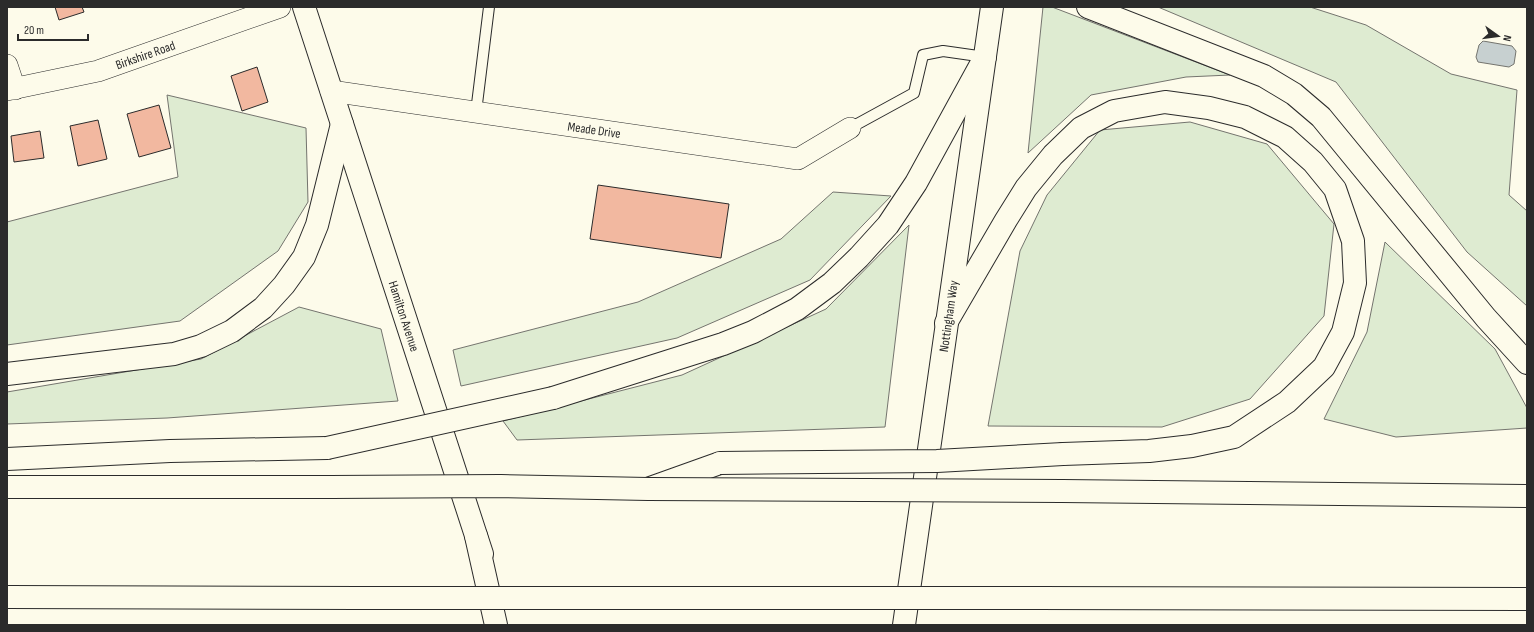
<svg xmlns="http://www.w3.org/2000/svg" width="1534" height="632" viewBox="0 0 1534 632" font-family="'Sofia Sans Condensed',sans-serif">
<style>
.green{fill:#deebd1;stroke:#74746e}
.water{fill:#c7d0d0;stroke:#74746e}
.building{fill:#f2b8a0;stroke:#2b2b2b}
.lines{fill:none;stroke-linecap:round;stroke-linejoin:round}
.lane-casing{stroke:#2b2b2b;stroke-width:12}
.street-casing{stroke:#2b2b2b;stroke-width:22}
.secondary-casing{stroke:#2b2b2b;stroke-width:24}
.primary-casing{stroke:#2b2b2b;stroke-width:24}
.highway-casing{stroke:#2b2b2b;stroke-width:24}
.lane{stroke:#fdfbea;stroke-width:10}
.street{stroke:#fdfbea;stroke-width:21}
.secondary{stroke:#fdfbea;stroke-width:22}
.primary{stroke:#fdfbea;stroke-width:22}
.highway{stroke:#fdfbea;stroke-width:22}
.highway-bridge-casing{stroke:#2b2b2b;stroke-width:24;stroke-linecap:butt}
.highway-bridge{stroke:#fdfbea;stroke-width:22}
.labels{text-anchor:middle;stroke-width:3;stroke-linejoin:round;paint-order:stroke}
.street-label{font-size:13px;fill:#2b2b2b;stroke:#fdfbea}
</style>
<rect width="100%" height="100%" fill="#fdfbea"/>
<path class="green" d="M1043 7H1052L1230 75 1186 77 1091 95 1028 153Z
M1158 7H1310L1366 25 1451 74 1517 90 1509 195 1527 211V306L1467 252 1336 82Z
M167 95 306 128 308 202 278 251 180 321 7 345V222L178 177Z
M1190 122 1267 144 1334 224 1324 316 1250 399 1162 427 988 426 1020 251 1047 195 1100 130Z
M833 192 891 196 810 280 677 338 461 386 453 350 638 302 781 239Z
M909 225 885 427 517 440 503 421 682 375 826 309Z
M1385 242 1495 349 1527 408V428L1396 437 1324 419 1367 332Z
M299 307 381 329 398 401 167 418 7 424V392L201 359Z"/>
<path class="water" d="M1483 41 1512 46 1516 51 1514 64 1509 67 1478 62 1476 57 1479 45Z"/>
<path class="building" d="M55 7H82L84 12 59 20Z
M257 67 268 102 242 111 231 76Z
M159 105 171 148 139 157 127 114Z
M98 120 107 159 78 166 70 126Z
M40 131 44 158 14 162 11 136Z
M598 185 729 204 721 258 590 239Z"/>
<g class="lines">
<g class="lane-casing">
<path id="lane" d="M476 112 489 7
M850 128 914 93 923 55 943 51 985 57"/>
</g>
<g class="street-casing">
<g id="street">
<path d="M7 65 15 89"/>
<path id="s1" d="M7 90 98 71 280 7"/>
<path id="s2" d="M331 91 798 159 850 128"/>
</g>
</g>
<g class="secondary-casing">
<g id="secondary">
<path id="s3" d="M304 7 482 554"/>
</g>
</g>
<g class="primary-casing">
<g id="primary">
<path id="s4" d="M904 625 992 7"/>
</g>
</g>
<g class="highway-casing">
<path id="highway" d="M1088 7 1264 76 1294 94 1321 117 1486 318 1527 363
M946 323 1006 220 1026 188 1053 155 1081 128 1114 111 1165 102 1209 108 1245 117 1285 137 1313 162 1335 189 1353 241 1355 283 1343 332 1324 367 1287 402 1234 437 1192 446 1149 451 1063 454
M7 374 174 354 201 346 232 331 263 308 284 285 304 257 317 225 342 124
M553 398 723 344 753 332 797 309 832 283 859 257 888 225 916 183 985 57
M7 459 170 451 327 448
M7 487H331
M650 488 720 463
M1062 491 1527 496
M476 536 496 625
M7 597 361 598
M1035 598 1527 599"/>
</g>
<use href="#lane" class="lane"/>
<use href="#street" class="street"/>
<use href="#secondary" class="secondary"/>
<use href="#primary" class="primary"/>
<use href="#highway" class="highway"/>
<g class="highway-bridge-casing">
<path id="highway-bridge" d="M327 448 553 398
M720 463 937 461 1063 454
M331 487 501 486 648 489 1062 491
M361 598H1035"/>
</g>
<use href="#highway-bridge" class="highway-bridge"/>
</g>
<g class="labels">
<g class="street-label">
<text dy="5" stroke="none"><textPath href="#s1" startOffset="143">Birkshire Road</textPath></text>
<text dy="5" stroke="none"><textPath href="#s2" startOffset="266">Meade Drive</textPath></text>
<text dy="5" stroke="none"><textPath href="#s3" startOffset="325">Hamilton Avenue</textPath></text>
<text dy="5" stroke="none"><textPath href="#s4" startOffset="312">Nottingham Way</textPath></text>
</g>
</g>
<rect width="1534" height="632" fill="none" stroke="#2b2b2b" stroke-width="16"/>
<g transform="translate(1498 36) rotate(104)" stroke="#fdfbea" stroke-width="3" paint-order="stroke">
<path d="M0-3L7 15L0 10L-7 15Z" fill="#2b2b2b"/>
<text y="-6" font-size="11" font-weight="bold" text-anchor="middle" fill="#2b2b2b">N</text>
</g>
<path d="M18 34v6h70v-6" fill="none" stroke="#2b2b2b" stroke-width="2"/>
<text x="24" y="34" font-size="12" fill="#2b2b2b" stroke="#fdfbea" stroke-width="3" paint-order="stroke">20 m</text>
</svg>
